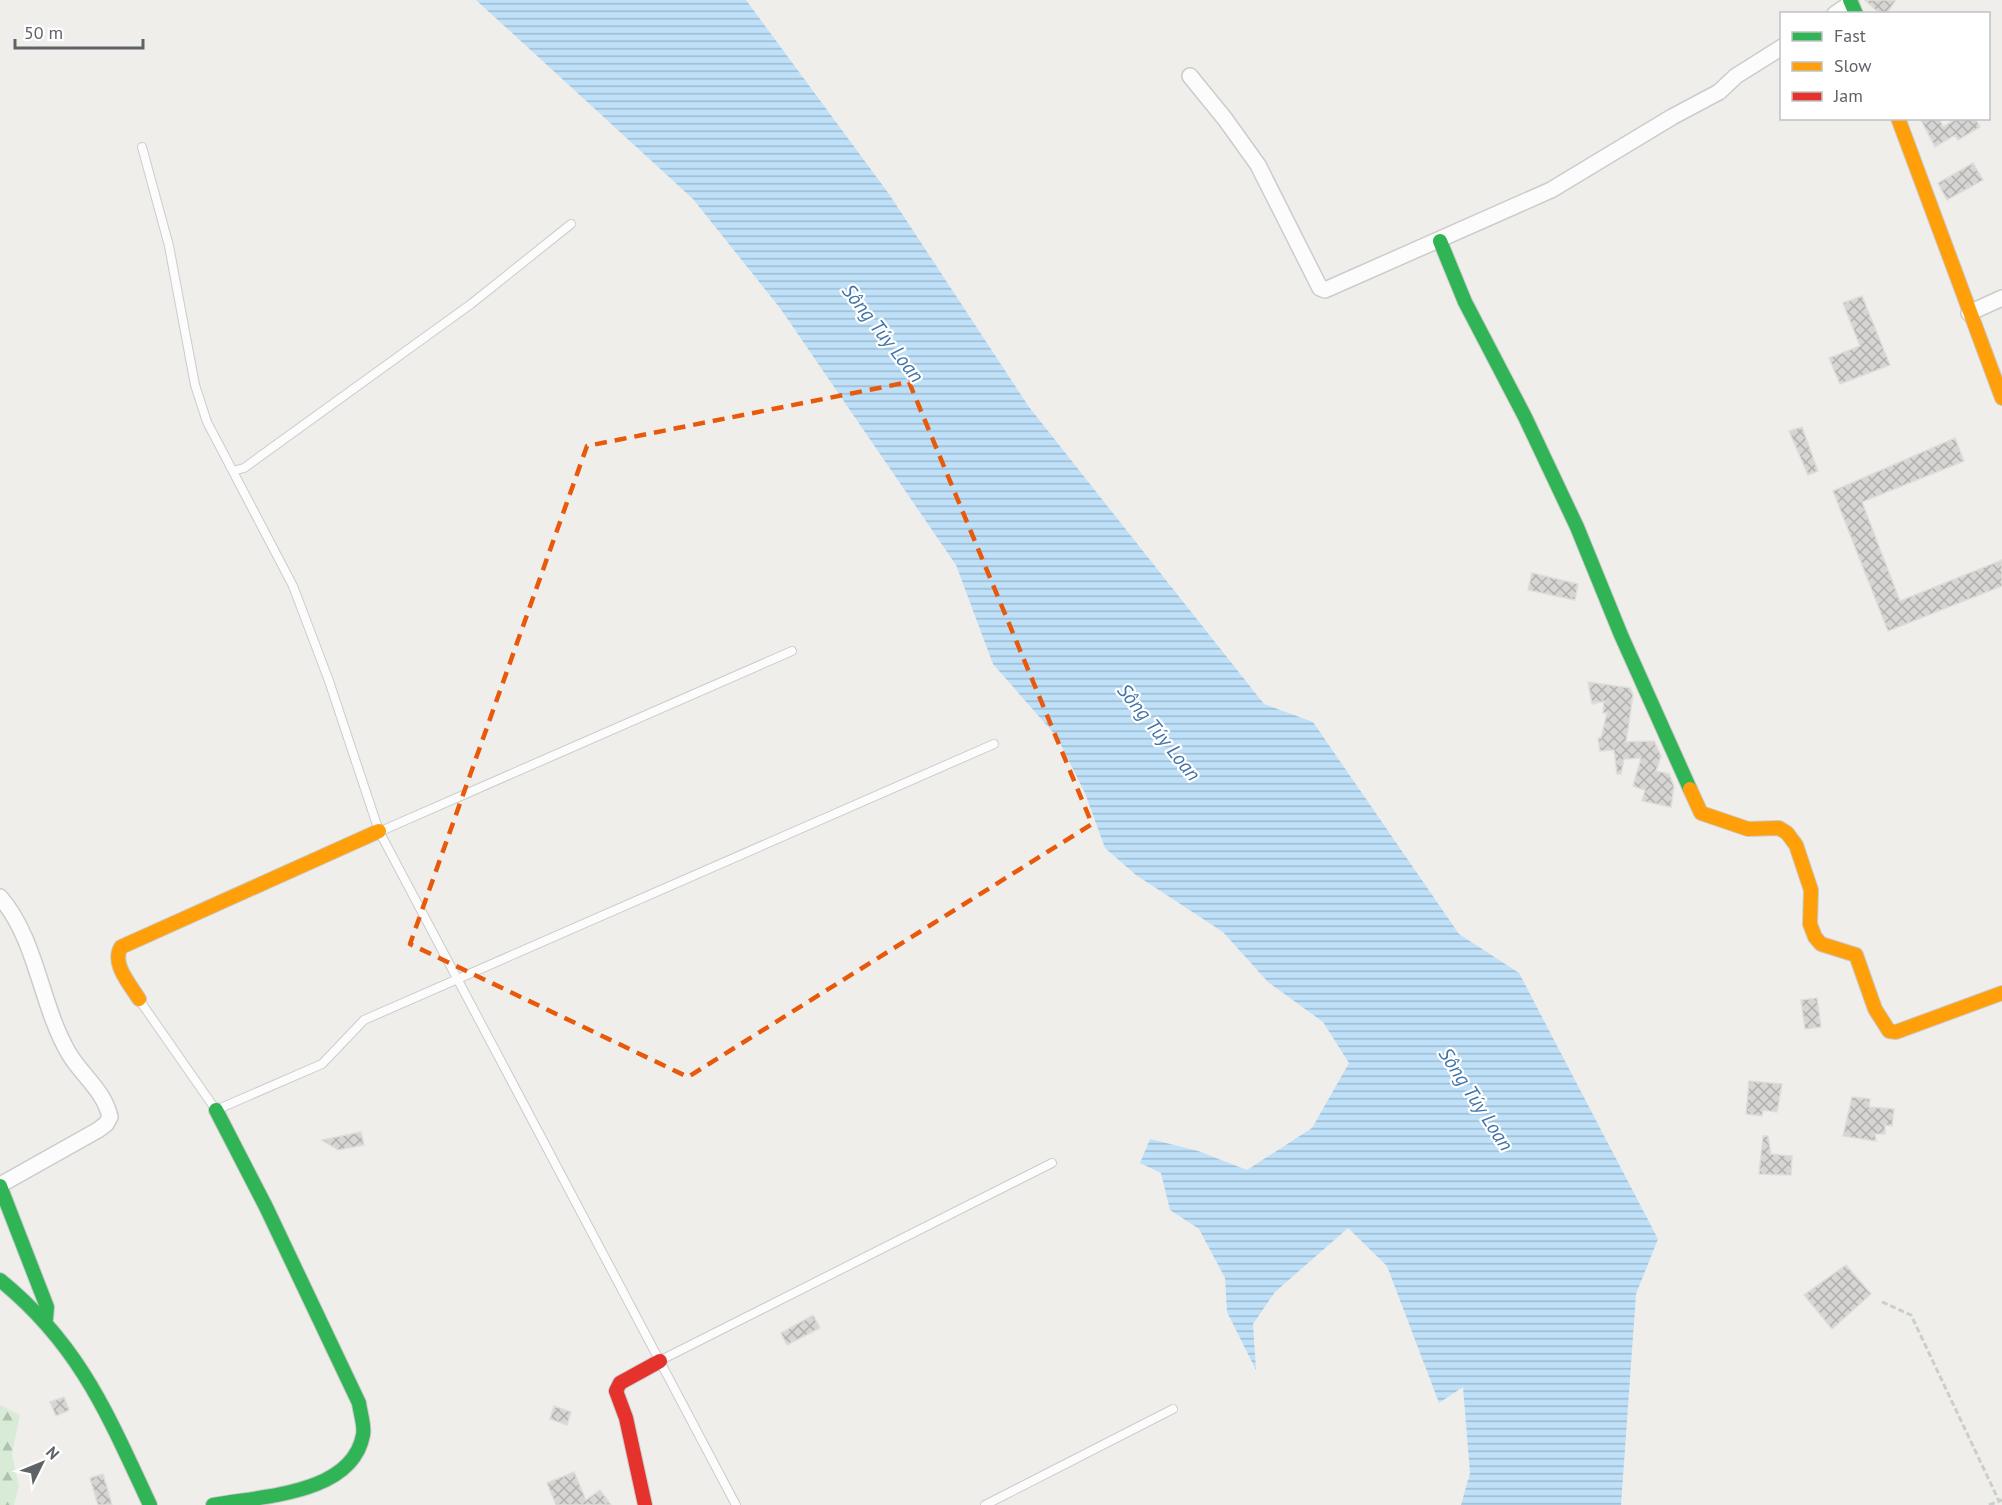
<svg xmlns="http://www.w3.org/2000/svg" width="2002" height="1505" viewBox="0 0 2002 1505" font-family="'PT Sans',sans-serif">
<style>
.forest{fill:url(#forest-firs)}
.water{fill:url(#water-rules)}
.building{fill:url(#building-cross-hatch);stroke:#deddd9;stroke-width:1.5}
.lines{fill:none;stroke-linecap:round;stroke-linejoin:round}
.lane-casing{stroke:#cbcccc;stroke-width:10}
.street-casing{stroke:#cbcccc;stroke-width:18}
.fast-casing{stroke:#cacacb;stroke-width:16}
.slow-casing{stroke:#cacacb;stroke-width:16}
.jam-casing{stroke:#cacacb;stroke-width:16}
.path{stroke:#cacfcc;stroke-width:3;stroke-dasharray:6 3;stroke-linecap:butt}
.lane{stroke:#fdfcfc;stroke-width:8}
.street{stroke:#fdfcfc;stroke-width:15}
.fast{stroke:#30b455;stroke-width:14}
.slow{stroke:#ff9f0a;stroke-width:14}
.jam{stroke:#e5322d;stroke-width:14}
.marked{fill:none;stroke:#e8590c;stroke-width:4.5;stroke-dasharray:12 8;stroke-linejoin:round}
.labels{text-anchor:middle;stroke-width:4.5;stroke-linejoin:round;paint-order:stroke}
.water-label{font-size:20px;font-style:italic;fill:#4174aa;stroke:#fff}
</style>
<defs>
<pattern id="forest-firs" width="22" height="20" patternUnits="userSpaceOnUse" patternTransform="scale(1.5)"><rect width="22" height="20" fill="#d8ebd6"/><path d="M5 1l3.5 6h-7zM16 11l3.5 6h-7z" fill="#b2c2b1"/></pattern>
<pattern id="water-rules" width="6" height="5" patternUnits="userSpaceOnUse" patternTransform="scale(1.5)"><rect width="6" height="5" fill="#bfe0f9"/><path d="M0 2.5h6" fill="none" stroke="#9eb9cd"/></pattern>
<pattern id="building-cross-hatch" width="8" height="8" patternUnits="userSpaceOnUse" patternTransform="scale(1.5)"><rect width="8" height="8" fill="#d6d5d3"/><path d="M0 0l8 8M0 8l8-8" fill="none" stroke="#b1b0af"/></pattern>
</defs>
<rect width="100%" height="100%" fill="#efeeea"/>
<path class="forest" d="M0 1405 20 1415 12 1454 19 1486 14 1505H0Z"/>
<path class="water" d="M476 0H746L889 194 1029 407 1264 704 1313 722 1459 934 1519 973 1658 1239 1636 1294 1621 1505H1461L1470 1473 1463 1387 1439 1403 1387 1266 1348 1228 1275 1292 1253 1324 1256 1370 1227 1312 1225 1278 1199 1229 1170 1210 1161 1173 1140 1163 1150 1139 1198 1151 1247 1170 1312 1128 1349 1063 1323 1022 1268 982 1223 932 1136 875 1105 848 1085 793 1057 737 993 664 956 565 780 308 693 199Z"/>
<path class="building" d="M1865 0H1896L1886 14H1880Z
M1920 118H1939L1943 127 1958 118H1975L1980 127 1958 140 1955 135 1935 147Z
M1973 163 1983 180 1947 200 1938 183Z
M1862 296 1890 365 1840 384 1829 358 1860 346 1843 303Z
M1802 427 1818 471 1808 475 1789 431Z
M1955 438 1964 461 1862 502 1900 601 2002 560V586L1888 631 1833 491Z
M1532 573 1578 584 1575 600 1528 590Z
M1588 682 1630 688 1633 695 1626 742 1654 741 1661 756 1656 771 1669 774 1674 786 1671 807 1642 801 1645 790 1633 786 1641 758 1624 759 1621 774H1617L1614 750 1600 751 1598 738H1601L1607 713H1603L1604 701 1592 704Z
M1817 998 1821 1027 1805 1029 1801 1000Z
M1749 1081 1782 1084 1777 1112 1763 1110 1762 1116 1746 1114Z
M1852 1097 1870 1099 1869 1107 1894 1109 1892 1126 1885 1125V1134H1875L1876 1141 1843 1136Z
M361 1132 364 1145 338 1150 322 1140Z
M1763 1136H1768L1771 1154 1792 1156 1791 1175 1759 1174Z
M1846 1265 1871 1294 1832 1329 1804 1295Z
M813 1315 820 1328 787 1345 781 1333Z
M64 1397 69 1410 56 1416 50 1402Z
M554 1406 571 1412 567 1425 550 1419Z
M574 1472 586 1500 600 1490 611 1505H556L547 1483Z
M103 1474 112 1505H98L90 1478Z"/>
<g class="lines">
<g class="lane-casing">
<path id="lane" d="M142 147 169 246 195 385 207 422 293 586 329 681 379 831 736 1505
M233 471 244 468 471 304 571 224
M381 831 792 651
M140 1001 216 1110 322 1064 364 1020 994 744
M661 1360 1052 1163
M985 1505 1173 1409"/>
</g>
<g class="street-casing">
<path id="street" d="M1835 14 1851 3
M1190 76 1225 119 1258 165 1320 288 1325 290 1551 190 1672 117 1719 92 1736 76 1782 47
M1969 313 2002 298
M0 897C37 940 40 1003 68 1052 81 1075 104 1090 110 1117L106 1124 98 1130 0 1185"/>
</g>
<g class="fast-casing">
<path id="fast" d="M1850 0 1856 14
M1440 241 1465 302 1525 417 1577 527 1621 635 1690 789
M0 1186 47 1307 46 1319
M0 1280C80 1345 108 1415 150 1505
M213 1505C260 1496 352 1495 363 1435 365 1426 360 1412 359 1403L266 1207 216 1110"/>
</g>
<g class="slow-casing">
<path id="slow" d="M1898 118 2002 398
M1690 789 1701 813 1748 829 1779 828 1787 833 1796 845 1811 890 1810 924 1815 937 1821 944 1856 955 1875 1009 1889 1031 1896 1032 2002 993
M139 999C130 984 111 964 121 947L379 831"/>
</g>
<g class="jam-casing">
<path id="jam" d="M645 1505 626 1418 616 1391 620 1383 660 1361"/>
</g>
<path class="path" d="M1882 1302 1911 1315 1999 1501
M1989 1505 2002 1500"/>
<use href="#lane" class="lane"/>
<use href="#street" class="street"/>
<use href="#fast" class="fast"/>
<use href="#slow" class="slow"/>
<use href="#jam" class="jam"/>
</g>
<path class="marked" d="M909 382 1092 824 688 1077 410 944 587 446Z"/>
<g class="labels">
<g class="water-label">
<text transform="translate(883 333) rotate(52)" y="7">Sông Túy Loan</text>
<text transform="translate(1159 732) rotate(51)" y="7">Sông Túy Loan</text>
<text transform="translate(1476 1099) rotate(57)" y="7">Sông Túy Loan</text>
</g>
</g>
<rect x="1780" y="12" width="210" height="108" fill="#ffffff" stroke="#bfc1c3" stroke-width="1.5"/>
<rect x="1792" y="32" width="30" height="9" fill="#30b455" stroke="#bfc1c3" stroke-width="1.5"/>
<text x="1834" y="42" font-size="18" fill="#5f6368">Fast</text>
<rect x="1792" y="62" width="30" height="9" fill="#ff9f0a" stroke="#bfc1c3" stroke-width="1.5"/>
<text x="1834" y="72" font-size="18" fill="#5f6368">Slow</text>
<rect x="1792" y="92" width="30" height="9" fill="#e5322d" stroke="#bfc1c3" stroke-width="1.5"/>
<text x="1834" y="102" font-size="18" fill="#5f6368">Jam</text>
<g transform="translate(42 1463) rotate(47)" stroke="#ffffff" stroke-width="4.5" paint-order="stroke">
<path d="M0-4.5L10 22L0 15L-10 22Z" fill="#5f6368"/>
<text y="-9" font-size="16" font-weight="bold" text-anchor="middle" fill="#5f6368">N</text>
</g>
<path d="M15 39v9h128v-9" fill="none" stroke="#5f6368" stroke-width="3"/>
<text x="24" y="39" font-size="18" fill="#5f6368" stroke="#ffffff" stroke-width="4.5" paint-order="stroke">50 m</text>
</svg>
